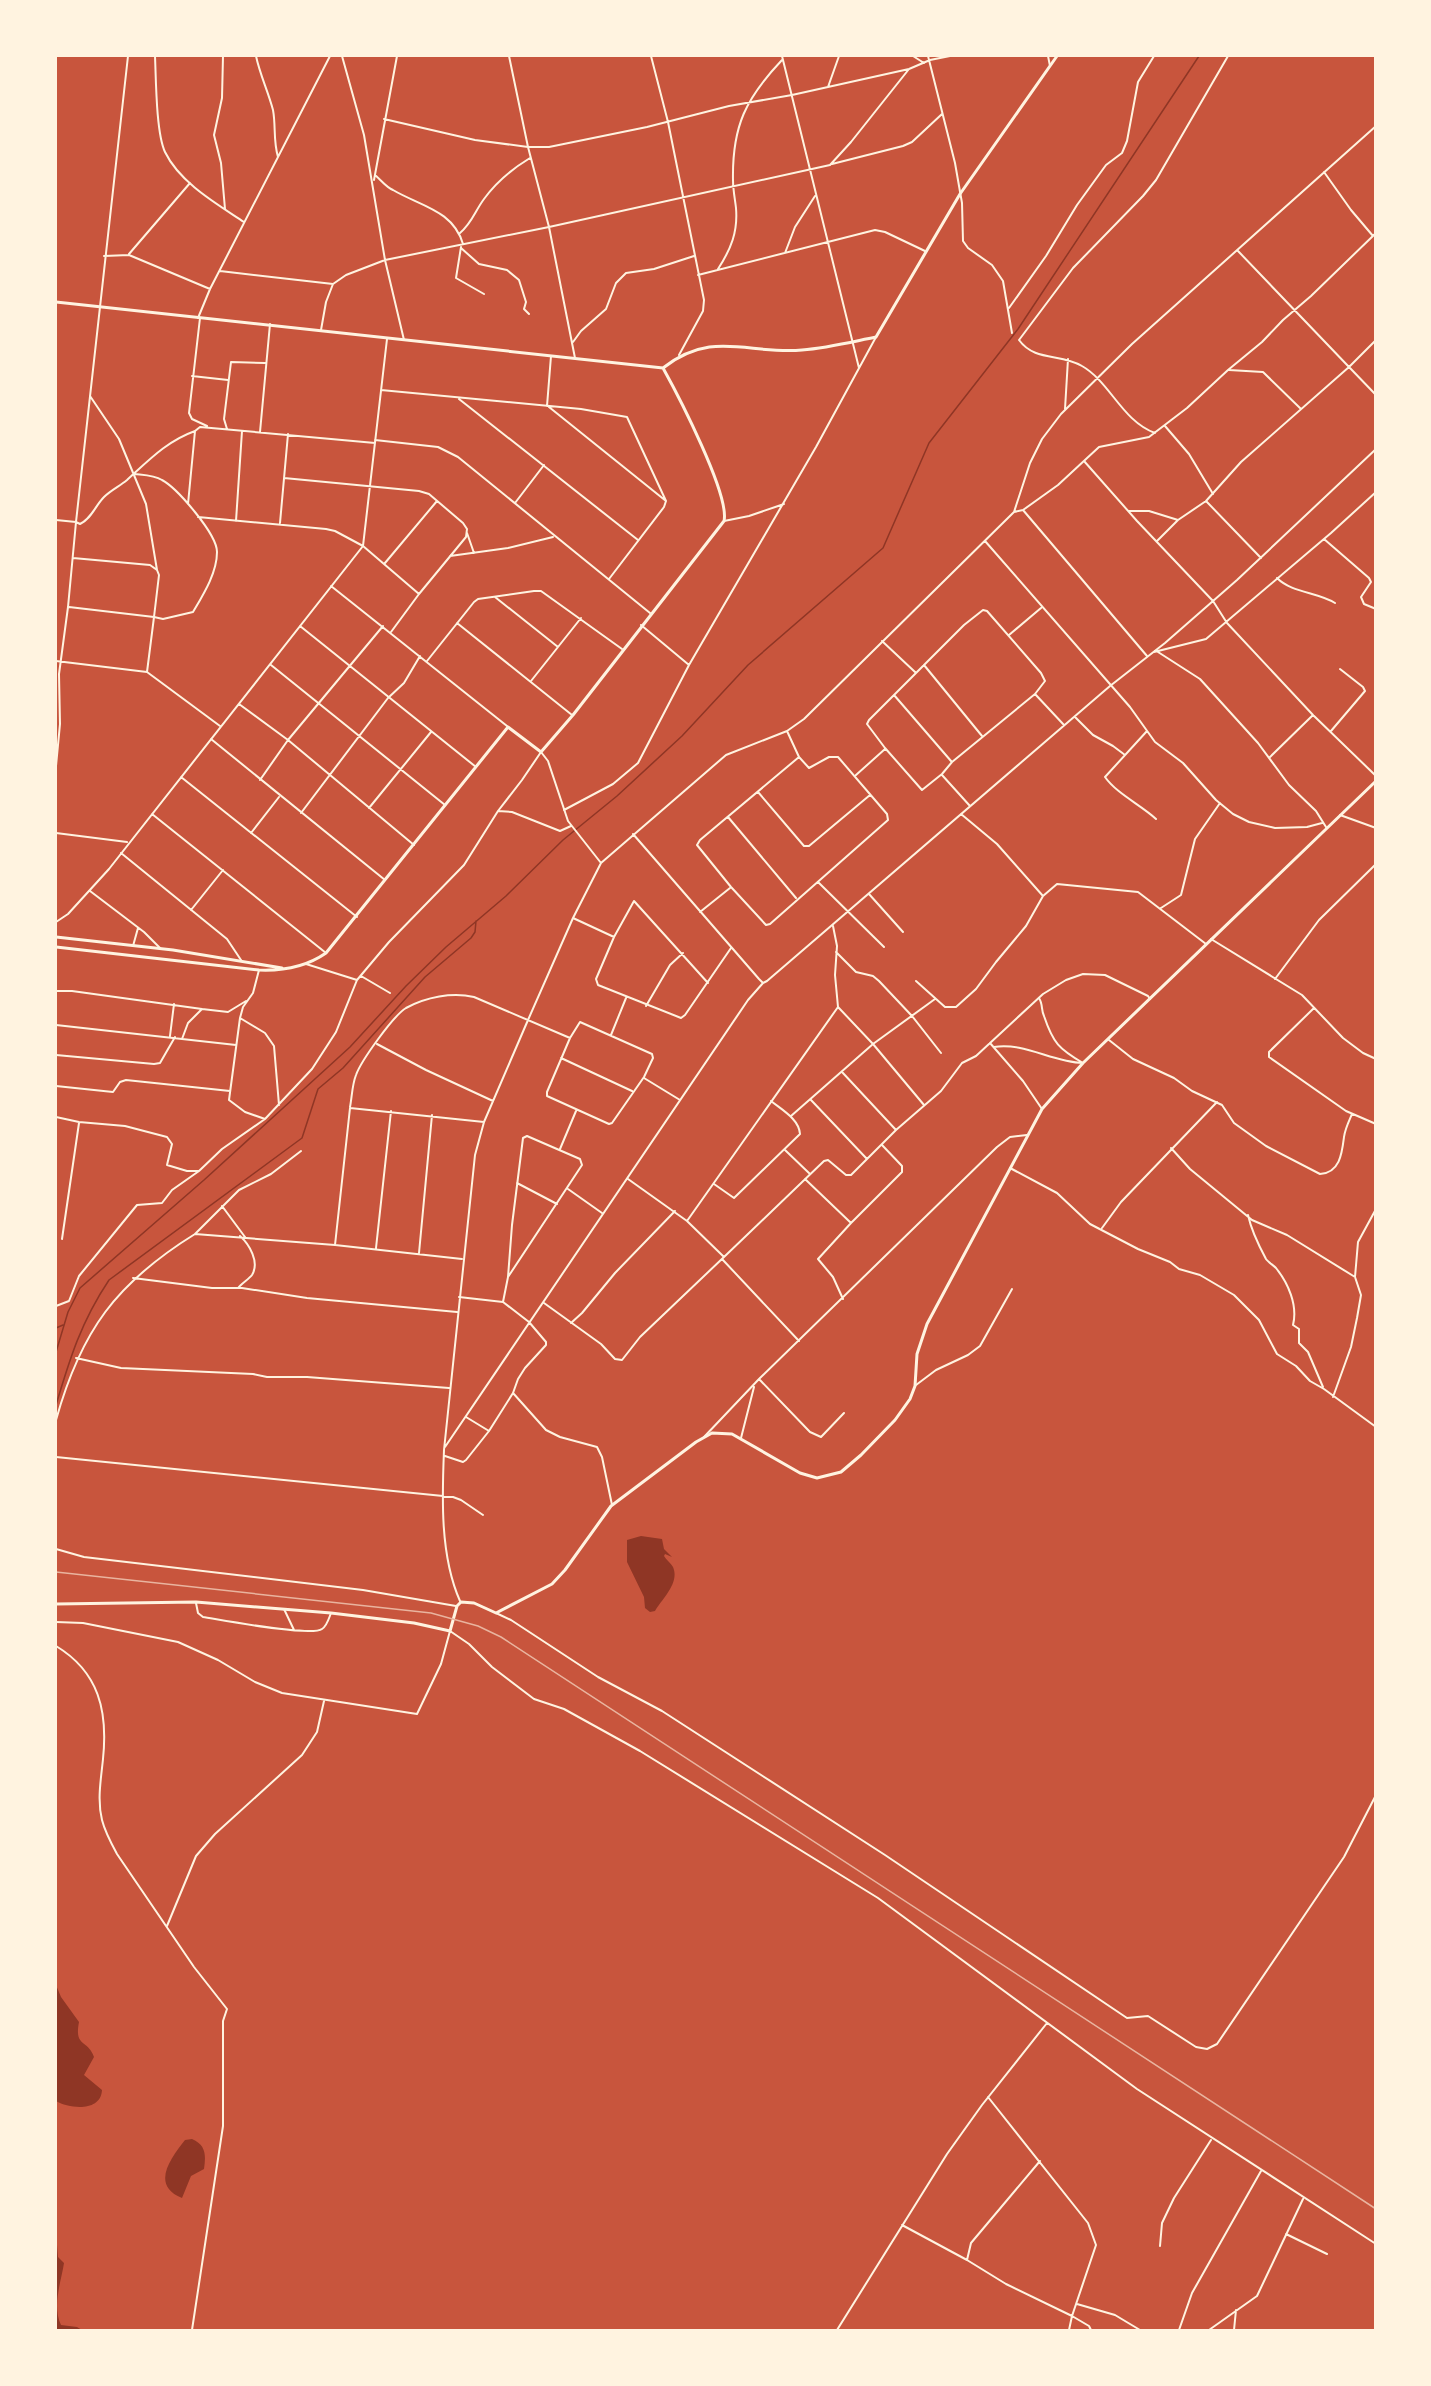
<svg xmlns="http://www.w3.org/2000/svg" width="1431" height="2386" viewBox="0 0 1431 2386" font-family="'PT Sans',sans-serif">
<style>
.water{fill:#8f3625}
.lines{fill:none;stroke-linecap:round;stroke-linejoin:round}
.stream{stroke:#8f3625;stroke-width:1.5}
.minor{stroke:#fff3e0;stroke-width:2}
.tertiary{stroke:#fff3e0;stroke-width:3}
.rail{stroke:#e9b49f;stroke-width:1.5}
</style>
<rect width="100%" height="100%" fill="#c8553d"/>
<path class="water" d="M641 1536 662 1539 664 1549 672 1557 665 1554 664 1556C666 1560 671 1563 673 1567 680 1583 662 1599 655 1611L650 1612 645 1608 644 1597 627 1562V1540Z
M56 1985 61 1997 79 2022C74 2048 88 2039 94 2057L84 2075 102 2090C101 2112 70 2109 56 2101Z
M192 2139C206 2145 206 2155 204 2169L191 2176 182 2198C150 2185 171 2158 185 2140Z
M57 2245 58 2257 64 2263C61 2282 52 2306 61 2325L77 2327 82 2330H56Z"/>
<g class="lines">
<path class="stream" d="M56 1328 63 1325
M56 1352 68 1312 80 1288 204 1180 350 1047 406 986 446 947 506 896 563 840 617 796 682 736 748 665 883 548 929 443 1018 329 1199 56
M56 1405C70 1358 81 1322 109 1280L302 1138 318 1089 343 1068 425 977 471 938 475 932 476 921"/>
<path class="minor" d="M128 56 76 522 80 524C92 518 95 506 104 497 111 490 120 486 127 480 149 460 167 441 195 431
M155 56C156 78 156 133 165 152 180 183 217 204 244 222
M223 56 222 98 214 135 221 163 225 209
M256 56C260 75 268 91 273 110 276 126 273 140 278 157
M342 56 364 135 385 260 404 340
M509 56 528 147 549 227 575 358
M651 56 668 122 704 300 703 311 679 355
M782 56 859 368
M913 56 924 63
M928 56 955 163 962 203 963 241 968 248 992 265 1003 281 1012 333
M1048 56 1050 66
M828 87 839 56
M384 119 475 140 528 147
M528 147H549L647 127 729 106 792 95 909 69 930 60 950 56
M832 164 903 146 912 142 942 114
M1324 172 1351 210 1373 236
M375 175C381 180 386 187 393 190 420 206 453 210 463 244
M374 180 397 56
M460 233C472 223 475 211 484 199 497 181 512 169 530 158
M461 247 456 278 484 294
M461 248 479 264 507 270 519 280 526 302 524 309 529 314
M1238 251 1349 367 1376 340
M785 253 795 227 815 196
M129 254 190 183
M104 256 129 255 210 289
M718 269C731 249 738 232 736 208 735 199 733 190 733 180 732 126 746 98 782 60
M220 271 333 284
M698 275 875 230 885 232 925 251
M1009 308 1046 256 1077 205 1106 165 1122 153 1127 141 1138 82 1154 56
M198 318 210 289 330 56
M200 318 189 413 192 419 207 426
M321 330 326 302 333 284 346 275 385 260 549 227 830 165 851 142 909 69
M387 339 363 546 419 594
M573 342 581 331 606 309 616 283 626 273 654 269 694 256
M1229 370 1263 372 1301 409
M192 376 228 380
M381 390 581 409 627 417 666 501 664 507 609 579
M90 396 119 439 146 504 157 570
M459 399 638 540
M547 406 551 356
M549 407 666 501
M1065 409 1068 359
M1165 426 1189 454 1213 494
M227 429 224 419 231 362 265 363
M260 432 270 324
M1155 433C1122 421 1110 382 1082 366 1061 353 1035 362 1019 340L1073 268 1143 196 1156 180 1228 56
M375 440 438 447 458 457 650 613
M1084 461 1137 521 1213 601 1227 623 1313 715 1376 776
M284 478 419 491 429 494 463 523 467 529 466 537 419 594 391 632
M1206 501 1261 558
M515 503 544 465
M188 504 195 431 200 427 375 443
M1023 510 1058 485 1099 447 1149 437 1187 408 1228 370 1262 342 1283 320 1311 296 1376 233
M1128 511H1149L1178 520 1206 501 1241 462 1349 367 1376 395
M1014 512 1030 463 1042 439 1061 414 1132 344 1376 126
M56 520 76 522 68 607 59 674 60 724 56 766
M236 521 242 431
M724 521 749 516 784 504
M280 523 288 434
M467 533 474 553
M1324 539 1369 578 1371 582 1361 597 1364 604 1376 609
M985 541 1130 707 1155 742 1183 763 1216 800 1233 814 1249 822 1275 828 1307 827 1322 823
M1157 541 1178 520
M450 556 508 548 553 537
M73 558 150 565 157 570 159 575 154 617 163 619 193 612C203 595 217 573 217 552 217 534 177 488 162 480 154 475 144 475 135 474
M385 563 437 501
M1277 578C1292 593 1317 592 1335 603
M331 586 507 726
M495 597 558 647
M69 607 154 617 147 672
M457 623 572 715
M641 625 689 665
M300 626 476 767
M1009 635 1041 608
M882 641 915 672
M1154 652 1206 639 1331 533 1376 492
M1158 652 1200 679 1258 743 1289 785 1316 811 1326 827
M56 661 147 672 220 726
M427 661 474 602 478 599 534 591H541L622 649
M271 665 445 805
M924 665 964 625 983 610 987 611 1041 673 1045 681 1035 694 952 762 942 774 922 790 885 748 867 724 869 720 924 665 982 736
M531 681 581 618
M1035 694 1064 725
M894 695 951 761
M239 704 288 740 414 845
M1075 717 1093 735 1113 746 1125 755
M787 731 799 757 809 768 829 757H838L887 814 888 820 770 924 766 925 731 887 697 845 700 840 799 757
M1147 731 1105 777C1117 794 1141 805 1156 819
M1331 731 1365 691 1363 687 1340 669
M211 739 385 880
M1270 757 1313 715
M856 775 885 749
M942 775 970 806
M181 777 357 917
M260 780 288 740 383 626
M758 792 804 846H809L870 795
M369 808 431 732
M564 810 613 784 638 763 689 665 816 447 876 337
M498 811 512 812 560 831 571 826
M301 813 388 698 404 683 420 656
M152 814 326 953
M961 814 997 844 1043 896
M1340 815 1376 828
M728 817 796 898
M56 833 127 842
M251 833 279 797
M633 834 759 979 763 983 767 981 1110 686 1165 643 1237 580 1376 449
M121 853 227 939 241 960
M818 882 884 947
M90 891 144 932 161 949
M869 894 903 932
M1161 908 1181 895 1195 839 1220 803
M191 910 223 870
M700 912 730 888
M573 918 614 937
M56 922 68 914 109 869 363 546 335 531 326 529 198 517
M833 926 837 946 835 975 838 1007
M1211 939 1302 995 1343 1038 1363 1053 1376 1059
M133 946 138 928
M836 952 856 972 873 976 879 981 912 1016 941 1053
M306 964 357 980
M259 970 253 993 243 1007 240 1018 229 1100 245 1112 265 1119
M361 976 390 993
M1275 979 1319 920 1376 864
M916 981 945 1007H956L976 989 996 962 1026 926 1043 896 1057 884 1138 892 1206 944
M708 983 634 901 614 937 596 979 598 985 681 1018 685 1015 731 948
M56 991H72L202 1009
M646 1006 670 965 683 953
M1314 1008 1269 1052V1057L1346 1111 1376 1124
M240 1018 265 1033 274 1046 279 1105
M580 1022 652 1054 653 1058 644 1077 612 1123 609 1124 547 1096V1092L570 1038Z
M56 1025 236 1045
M611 1035 626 998
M170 1036 174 1004
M182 1039 188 1023 202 1009 228 1012 246 1001
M1109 1040 1133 1059 1174 1078 1192 1091 1222 1105 1234 1123 1266 1146 1320 1174C1340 1173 1342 1153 1344 1137 1345 1129 1349 1121 1352 1114
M990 1043 1023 1081 1042 1109
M377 1044 426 1070 493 1101
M994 1047C1024 1042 1052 1062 1083 1063 1059 1049 1053 1043 1044 1016 1041 1010 1043 1004 1039 998
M56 1055 154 1064 160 1063 175 1037
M561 1058 632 1091
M644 1078 680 1100
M56 1086 113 1092 120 1082 126 1080 230 1091
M811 1100 867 1159
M924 1105 873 1044 935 999
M350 1107C352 1097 352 1085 356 1075 361 1061 393 1016 406 1008 426 997 452 992 474 997L570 1038
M56 1117 79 1122 125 1126 167 1137 172 1144 167 1165 187 1171H199
M896 1130 941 1091 962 1063 976 1056 1043 994 1066 980 1083 974 1105 975 1148 996 1150 999
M1171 1148 1190 1169 1252 1220 1287 1235 1355 1277 1361 1295 1357 1318 1351 1347 1333 1397
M560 1149 576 1111
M785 1150 810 1174
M301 1151 271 1174 239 1190 195 1234 335 1245
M1010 1168 1057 1193 1090 1224 1138 1249 1170 1262 1179 1269 1200 1275 1234 1295 1259 1320 1277 1354 1296 1366 1310 1381 1324 1389 1376 1427
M628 1179 687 1221 724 1257 824 1161 828 1160 846 1175H851L896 1130 842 1072
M805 1179 851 1223 902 1172V1166L882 1145
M517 1183 557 1204
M714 1184 734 1198 800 1134C799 1119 782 1110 771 1101
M568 1189 602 1213
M222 1206 245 1237
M1248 1215C1251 1229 1259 1246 1266 1259 1268 1262 1273 1265 1276 1268 1288 1283 1298 1305 1293 1325L1299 1329V1343L1308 1352 1323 1387
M687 1221 838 1007 873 1044 791 1116
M1102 1228 1121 1202 1217 1102
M62 1239 79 1123
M376 1248 391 1111
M419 1253 432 1115
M462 1259 335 1245 350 1108 484 1122
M722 1259 799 1341
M1355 1277 1358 1242 1376 1209
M133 1278 212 1288H242L307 1298 457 1312
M238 1288C242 1283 249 1279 252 1275 260 1262 249 1244 240 1236
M843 1299 833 1277 818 1259 851 1223
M503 1302 508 1277 512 1225 523 1138 527 1136 580 1159 582 1165 508 1277
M544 1303 601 1344 615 1359 622 1360 640 1337 724 1257
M56 1306 69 1301 79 1276 137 1205 162 1203 172 1190 199 1171 222 1149 265 1119 312 1069 336 1032 357 980 389 942 464 865 498 811 522 780 541 752 548 761 568 821 601 863
M571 1323 582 1313 615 1273 675 1211
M76 1358 121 1368 253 1374 267 1377H307L449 1388
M916 1385 936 1370 968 1355 980 1346 1012 1289
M513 1393 546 1430 560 1437 597 1447 602 1457 612 1505
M844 1413 821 1437 810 1432 759 1379 997 1147 1010 1137 1027 1135
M466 1417 489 1431
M56 1420C81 1331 116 1283 195 1234
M704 1437 759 1379
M741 1438 754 1387
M445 1447 748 1000 763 983
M445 1456 463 1462 466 1460 489 1431 513 1393 518 1379 525 1368 546 1345V1342L529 1322 503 1302 459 1297
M56 1457 453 1497 461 1500 483 1515
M56 1549 84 1557 363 1590 456 1606
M460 1601C440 1556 442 1498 444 1450L475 1155 484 1122 528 1020 573 918 601 863 726 755 787 731 804 719 1014 512 1023 510 1147 656
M196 1603 198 1613 203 1617C222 1620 311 1637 322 1629 327 1626 329 1618 331 1613
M284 1609 294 1630
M496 1613 511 1620 598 1677 662 1711 885 1855 1127 2018 1148 2016 1196 2047 1207 2049 1217 2044 1344 1857 1376 1795
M56 1622 83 1623 178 1642 218 1660 255 1682 282 1693 417 1714 441 1664 450 1631 469 1644 492 1667 534 1699 564 1709 640 1751 878 1898 1137 2089 1376 2244
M56 1646C99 1672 108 1711 103 1759 101 1779 97 1800 102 1820 105 1832 111 1843 117 1854L194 1967 227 2009 223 2021V2126L192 2330
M167 1926 196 1856 215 1834 302 1755 317 1732 324 1701
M988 2097 1088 2223 1096 2245 1072 2316 1089 2326 1091 2330
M902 2225 967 2260 1006 2284 1072 2316 1069 2330
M1286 2234 1327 2254
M1160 2246 1162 2223 1174 2198 1211 2140
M967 2260 971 2243 1040 2161
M1077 2304 1115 2315 1140 2330
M837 2330 947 2154 982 2105 1047 2023
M1179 2330 1192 2293 1261 2171
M1209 2330 1257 2296 1303 2199
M1234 2330 1236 2310"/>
<path class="tertiary" d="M56 302 663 368
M663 368C713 329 748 355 802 350 827 348 851 342 876 337L960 194 1057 56
M56 937 173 950 282 968
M56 947 259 970C283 971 306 967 326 953L508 727 541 752 573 715 724 521C730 495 678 395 663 368
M56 1604 196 1602 331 1613 414 1623 450 1631 457 1606 461 1602 474 1603 496 1613 552 1584 565 1570 611 1506 696 1442 712 1433 732 1434 800 1473 817 1478 841 1472 861 1455 895 1420 910 1399 915 1386 917 1354 927 1324 1042 1109 1083 1063 1376 781"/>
<path class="rail" d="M56 1572 431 1613 478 1626 501 1637 1376 2209"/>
</g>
<rect width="1431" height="2386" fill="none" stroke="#fff3e0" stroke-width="114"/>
</svg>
